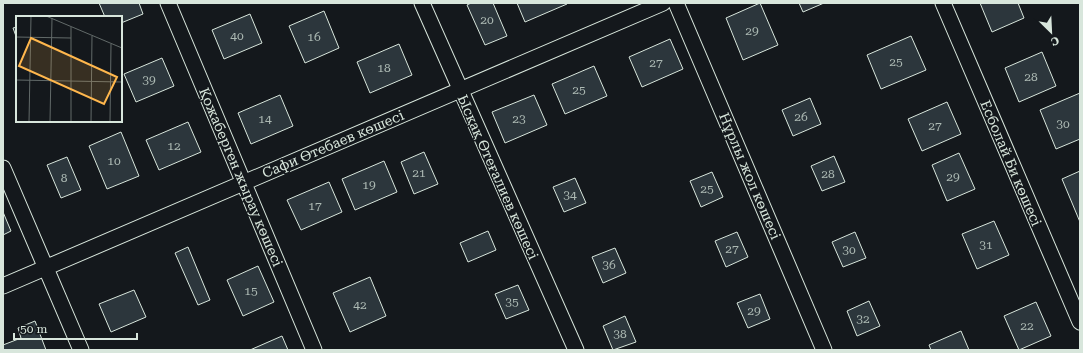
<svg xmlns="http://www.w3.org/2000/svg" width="1083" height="353" viewBox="0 0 1083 353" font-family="'Roboto Serif',serif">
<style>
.building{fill:#2c363c;stroke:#d8e6dc}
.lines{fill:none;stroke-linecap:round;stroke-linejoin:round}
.street-casing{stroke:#d8e6dc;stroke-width:17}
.street{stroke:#14181c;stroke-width:15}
.labels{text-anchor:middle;stroke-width:3;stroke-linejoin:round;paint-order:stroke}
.number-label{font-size:12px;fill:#adbab4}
.street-label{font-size:14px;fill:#d8e6dc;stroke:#14181c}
.inset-road{fill:none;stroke:#626a69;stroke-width:1}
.view{fill:#ffb74d;fill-opacity:0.15;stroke:#ffb74d;stroke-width:2}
.inset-edge{fill:none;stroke:#d8e6dc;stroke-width:2}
</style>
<rect width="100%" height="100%" fill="#14181c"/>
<path class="building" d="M99 3H139L143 14 121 23V17H105Z
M471 3H493L507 36 485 45 467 5Z
M517 3H567V4L525 22Z
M760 3 778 45 743 60 726 18Z
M799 3H824L803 12Z
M980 3H1018L1024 18 992 32Z
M324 11 339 48 305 63 289 26Z
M250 14 262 43 224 59 212 30Z
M17 27V39L13 28Z
M911 36 926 70 881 89 867 55Z
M670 39 683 69 642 87 629 57Z
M399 44 412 75 370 93 357 62Z
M1042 52 1056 86 1019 102 1005 68Z
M162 58 174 86 136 102 124 74Z
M594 66 607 96 565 114 552 84Z
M1080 93V139L1056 149 1040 110Z
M280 95 293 126 251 144 238 113Z
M534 95 547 125 505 143 492 112Z
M810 98 821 124 793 136 782 110Z
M947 102 961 134 922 151 908 119Z
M188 122 201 152 159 170 146 140Z
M121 132 139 176 107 189 89 146Z
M424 152 438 184 414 194 401 162Z
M959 153 975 189 947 201 932 165Z
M834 156 845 182 822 191 811 166Z
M67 157 81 190 61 198 47 165Z
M384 161 397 192 355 210 342 179Z
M1080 171V222L1062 179Z
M712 172 723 197 701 207 690 181Z
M575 178 586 203 564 212 553 187Z
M329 182 342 212 301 230 287 200Z
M3 212 11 231 3 235Z
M994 221 1009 255 977 269 962 234Z
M488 231 496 250 468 262 460 243Z
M737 232 748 257 726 267 715 241Z
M855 232 866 258 843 267 832 242Z
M188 247 210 300 198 305 175 253Z
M615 248 626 273 603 283 592 257Z
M258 266 274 302 243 316 227 280Z
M370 277 386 316 350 332 333 293Z
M518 285 529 310 506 319 495 294Z
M134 290 146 317 111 332 99 304Z
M760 294 770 319 748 328 737 303Z
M869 301 880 326 857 336 847 311Z
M1036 302 1051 336 1019 350 1004 316Z
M625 316 636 342 613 350 603 326Z
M35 321 46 350H3V345L21 338 18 328Z
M961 331 969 350H931L929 345Z
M282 336 288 350H250Z"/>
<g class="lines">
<g class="street-casing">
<path id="street" d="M168 3 314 350
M422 3 576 350
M676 3 824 350
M943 3 1080 322
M3 168 81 350
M3 286 663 3"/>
</g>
<use href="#street" class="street"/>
</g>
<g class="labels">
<g class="number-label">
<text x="487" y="24">20</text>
<text x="752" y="35">29</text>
<text x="237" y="40">40</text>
<text x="314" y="41">16</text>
<text x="896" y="66">25</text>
<text x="656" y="67">27</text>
<text x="384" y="72">18</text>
<text x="1031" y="81">28</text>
<text x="149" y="84">39</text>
<text x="579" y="94">25</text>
<text x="801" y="121">26</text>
<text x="265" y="123">14</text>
<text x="519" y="123">23</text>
<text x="1063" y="128">30</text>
<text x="935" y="130">27</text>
<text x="174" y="150">12</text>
<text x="114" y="165">10</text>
<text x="419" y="177">21</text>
<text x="828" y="178">28</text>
<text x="953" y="181">29</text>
<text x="64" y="182">8</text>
<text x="369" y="189">19</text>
<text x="707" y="193">25</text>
<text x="570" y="199">34</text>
<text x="315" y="210">17</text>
<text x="986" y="249">31</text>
<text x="732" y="253">27</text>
<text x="849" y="254">30</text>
<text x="609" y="269">36</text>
<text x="251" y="295">15</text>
<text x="512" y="306">35</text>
<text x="360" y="309">42</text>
<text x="754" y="315">29</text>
<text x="863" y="323">32</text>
<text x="1027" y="330">22</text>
<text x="620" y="338">38</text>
</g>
<g class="street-label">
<text transform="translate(333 144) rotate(-23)" y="5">Сафи Өтебаев көшесі</text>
<text transform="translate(1011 163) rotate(67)" y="5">Есболай Би көшесі</text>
<text transform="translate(750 176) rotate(67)" y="5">Нұрлы жол көшесі</text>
<text transform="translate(241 177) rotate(67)" y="5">Қожаберген жырау көшесі</text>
<text transform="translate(498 177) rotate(66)" y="5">Ысқақ Өтеғалиев көшесі</text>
</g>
</g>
<g transform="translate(16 16)">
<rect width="106" height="106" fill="#14181c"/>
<path class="inset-road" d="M30 0 106 32M0 21 55 22M0 64 106 66M13 106 15 0M34 106 36 2M55 106V11M75 106 76 20M94 106 95 28"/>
<path class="view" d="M15 22 101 61 88 88 3 50Z"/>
<rect width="106" height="106" class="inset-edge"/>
</g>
<rect width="1083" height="353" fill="none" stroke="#d8e6dc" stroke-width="8"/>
<g transform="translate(1051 32) rotate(156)" stroke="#14181c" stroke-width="3" paint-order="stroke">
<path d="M0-3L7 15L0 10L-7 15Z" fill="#d8e6dc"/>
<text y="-6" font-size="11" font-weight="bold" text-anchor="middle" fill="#d8e6dc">С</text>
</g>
<path d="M14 333v6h123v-6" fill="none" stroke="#d8e6dc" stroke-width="2"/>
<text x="20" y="333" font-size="12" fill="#d8e6dc" stroke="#14181c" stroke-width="3" paint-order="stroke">50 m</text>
</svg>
